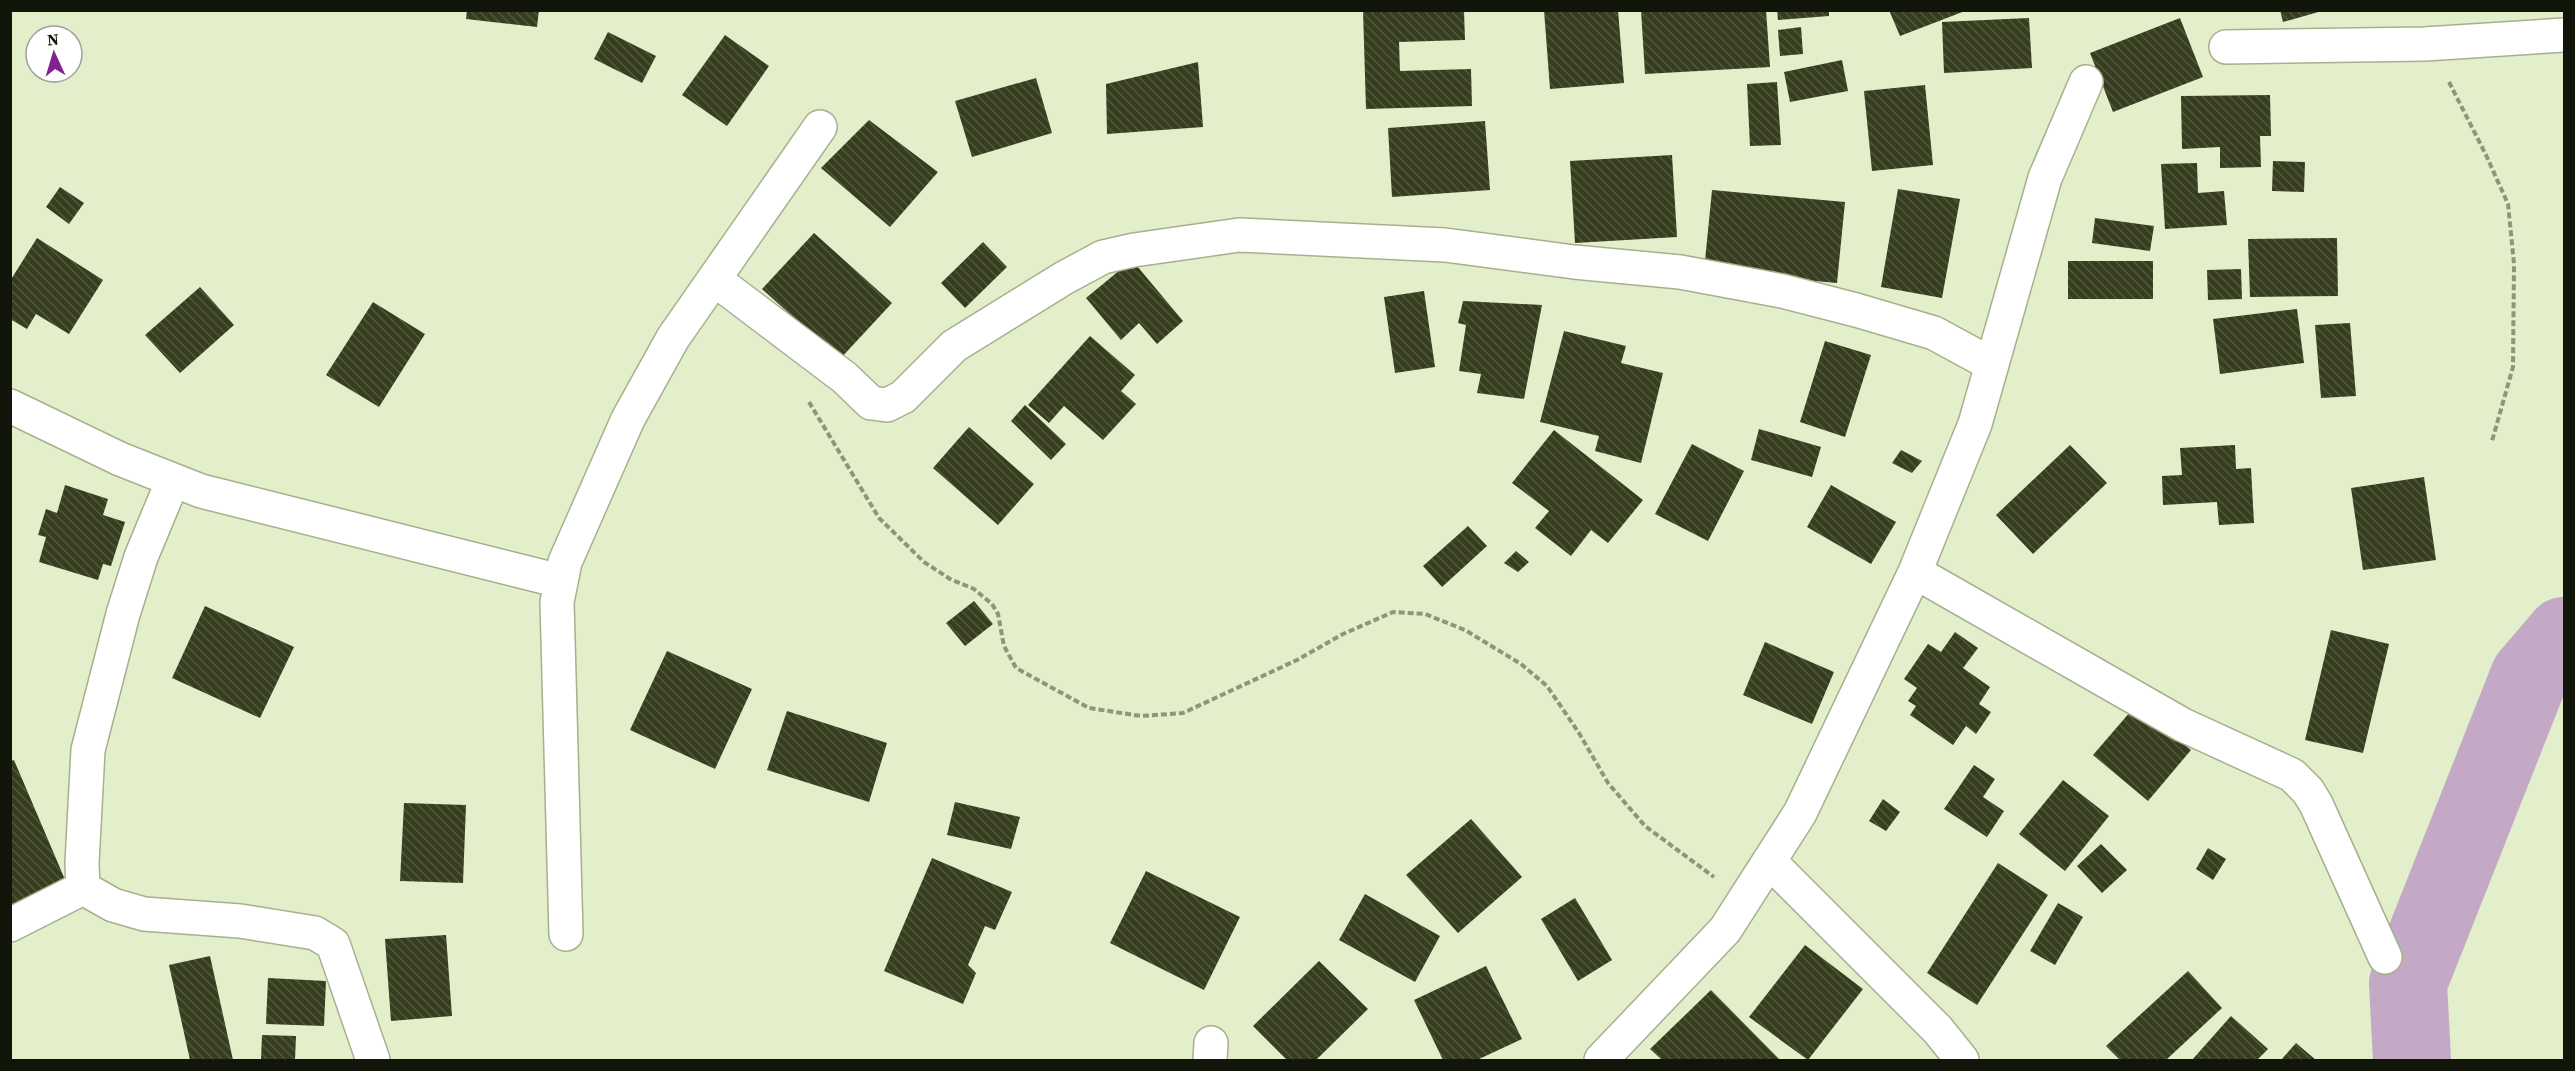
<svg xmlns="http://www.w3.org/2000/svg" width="2575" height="1071" viewBox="0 0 2575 1071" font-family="'Source Serif 4',serif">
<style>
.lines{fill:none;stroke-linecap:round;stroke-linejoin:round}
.river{stroke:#c3a9c5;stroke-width:78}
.building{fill:url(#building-back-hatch)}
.minor-casing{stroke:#a6b08d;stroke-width:36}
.path{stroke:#8d957b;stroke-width:4;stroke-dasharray:6 3;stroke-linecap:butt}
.minor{stroke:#fff;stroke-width:33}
</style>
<defs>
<pattern id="building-back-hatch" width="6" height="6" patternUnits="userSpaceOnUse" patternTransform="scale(1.5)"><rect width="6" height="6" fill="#373e20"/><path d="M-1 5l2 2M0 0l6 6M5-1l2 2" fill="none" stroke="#51573e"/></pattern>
</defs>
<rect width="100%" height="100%" fill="#e3eeca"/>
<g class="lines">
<path class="river" d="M2412 1060 2408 983 2529 677 2564 636"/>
</g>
<path class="building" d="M467 10H539L537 27 466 19Z
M1363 10H1464L1465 40 1399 42 1400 71 1471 69 1472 106 1366 109Z
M1544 10H1618L1624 83 1550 89Z
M1641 10H1766L1770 67 1645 74Z
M1777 10H1829V16L1778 20Z
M1889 10H1965V11L1900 36Z
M2280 10H2322V11L2283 22Z
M2029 18 2032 68 1944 73 1942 22Z
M2180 18 2203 77 2113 112 2090 53Z
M1801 27 1803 54 1780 56 1778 30Z
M608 32 656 56 642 83 594 59Z
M725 35 769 66 727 126 682 95Z
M1842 60 1848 91 1790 102 1784 72Z
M1198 62 1203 127 1107 134 1106 84Z
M1036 78 1052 133 972 157 955 101Z
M1777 82 1781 145 1750 146 1747 84Z
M1925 85 1933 165 1872 171 1864 91Z
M2270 95 2271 136H2260L2261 167 2220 168V147L2182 149 2181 96Z
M869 120 938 172 890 227 821 168Z
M1485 121 1490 190 1392 197 1388 128Z
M1672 155 1677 237 1575 243 1570 161Z
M2273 161 2305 162 2304 192 2272 191Z
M2197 163 2198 193 2224 191 2227 225 2165 229 2161 164Z
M60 187 84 203 69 224 46 207Z
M1898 189 1960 199 1942 298 1881 287Z
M1712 190 1845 202 1837 283 1704 271Z
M2095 218 2154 226 2150 251 2092 243Z
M814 233 892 303 840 359 762 289Z
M37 238 103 280 69 334 36 314 27 329 10 319V281Z
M2337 238 2338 296 2250 297 2248 239Z
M983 242 1007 267 965 308 941 283Z
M1132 260 1183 321 1157 344 1139 323 1121 340 1086 298Z
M2068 261H2153V299H2068Z
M2241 269 2242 299 2208 300 2207 270Z
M200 287 234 325 180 373 145 335Z
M1424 291 1435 367 1395 373 1384 297Z
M1463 301 1542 305 1524 399 1477 393 1481 374 1459 371 1466 325 1458 323Z
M373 302 425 334 379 407 326 375Z
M2297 309 2304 363 2220 374 2213 319Z
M2350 323 2356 396 2321 398 2315 325Z
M1564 331 1626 346 1621 363 1663 373 1641 463 1595 451 1599 436 1540 422Z
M1090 336 1135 375 1121 391 1136 404 1103 440 1064 406 1049 423 1028 405Z
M1825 341 1871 355 1845 437 1800 422Z
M1025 405 1066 444 1051 460 1011 421Z
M969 427 1034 484 998 525 933 468Z
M1759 429 1821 447 1812 477 1751 460Z
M1554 430 1643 500 1608 543 1591 530 1571 556 1535 528 1549 511 1512 483Z
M1692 444 1744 471 1708 541 1655 514Z
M2070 445 2107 483 2033 554 1996 515Z
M2235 445 2236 469 2251 468 2254 523 2219 525 2217 502 2163 505 2162 476 2182 475 2180 448Z
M1901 450 1922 461 1912 473 1892 463Z
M2424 477 2436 560 2363 570 2351 488Z
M65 485 108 499 103 515 125 522 111 566 103 564 98 580 39 562 46 537 38 535 46 509 57 513Z
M1831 485 1896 522 1871 564 1807 527Z
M1468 526 1487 546 1442 587 1423 566Z
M1516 551 1529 562 1518 572 1504 563Z
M974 601 993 624 965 646 946 623Z
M205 606 294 647 260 718 172 678Z
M2331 630 2389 644 2363 753 2305 740Z
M1955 632 1978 648 1963 668 1990 687 1979 704 1991 712 1976 734 1966 726 1953 745 1910 715 1916 706 1908 701 1917 688 1904 679 1928 644 1941 652Z
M1765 642 1834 672 1812 724 1743 695Z
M667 651 752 689 715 769 630 730Z
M2137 704 2191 750 2148 801 2093 755Z
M787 711 887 743 869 802 767 770Z
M14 760 69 889 10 914V761Z
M1974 765 1995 779 1983 797 2004 811 1987 837 1944 809Z
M2063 780 2109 816 2065 871 2019 834Z
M1883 799 1900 812 1886 831 1869 821Z
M955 802 1020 817 1011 849 947 835Z
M404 803 466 805 463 883 400 881Z
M1471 819 1522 877 1458 933 1406 875Z
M2101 844 2127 870 2102 893 2077 866Z
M2208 848 2226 859 2213 880 2196 869Z
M932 858 1012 892 995 930 985 926 968 965 976 973 963 1004 884 971Z
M1998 863 2048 895 1977 1005 1927 973Z
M1146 871 1240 917 1204 990 1110 943Z
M1365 894 1440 936 1415 982 1339 940Z
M1575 898 1612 960 1578 981 1541 919Z
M2058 903 2083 917 2055 965 2030 951Z
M446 935 452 1016 391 1021 385 939Z
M1805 945 1863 989 1808 1060 1749 1017Z
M210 956 233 1060H190L169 965Z
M1319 961 1368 1009 1316 1060H1287L1253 1026Z
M1486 966 1522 1039 1477 1060H1443L1414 1000Z
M2188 971 2222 1008 2166 1060H2120L2106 1046Z
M268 978 326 981 324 1026 266 1024Z
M1711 990 1780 1060H1662L1650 1049Z
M2231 1016 2268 1049 2257 1060H2192Z
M262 1035 296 1036 295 1060H261Z
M2296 1043 2316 1060H2281Z"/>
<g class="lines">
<g class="minor-casing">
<path id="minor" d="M2226 47 2425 44 2564 35
M714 279 845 378 871 403 887 405 903 397 954 346 1064 278 1103 257 1134 250 1239 235 1445 245 1574 262 1680 272 1782 291 1856 310 1934 333 1991 364
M10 406 120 459 201 491 560 581
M1915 572 2183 725 2292 775 2308 791 2316 804 2385 957
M1769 861 1938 1030 1962 1060
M83 888 113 905 144 914 240 921 315 933 333 944 373 1060
M10 925 83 888 82 863 88 750 123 614 141 557 173 480
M566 934 557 602 565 562 628 419 673 338 820 127
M1210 1060 1211 1043
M1601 1060 1725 930 1800 813 1915 572 1975 424 2045 178 2086 82"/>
</g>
<path class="path" d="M2449 82 2486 155 2508 204 2514 264 2513 367 2492 441
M809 402 879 518 924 562 950 579 974 589 992 604 998 614 1004 646 1016 668 1089 708 1141 716 1183 713 1297 660 1343 634 1393 612 1425 614 1465 630 1521 664 1547 686 1579 733 1608 783 1645 826 1714 877"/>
<use href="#minor" class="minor"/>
</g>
<rect width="2575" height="1071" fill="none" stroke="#121509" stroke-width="24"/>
<g transform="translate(54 54) rotate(356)"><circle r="28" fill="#ffffff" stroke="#a0a19d" stroke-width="1.5"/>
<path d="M0-4.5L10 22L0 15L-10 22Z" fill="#82228d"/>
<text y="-9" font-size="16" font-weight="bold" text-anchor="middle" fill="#121509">N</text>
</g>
</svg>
